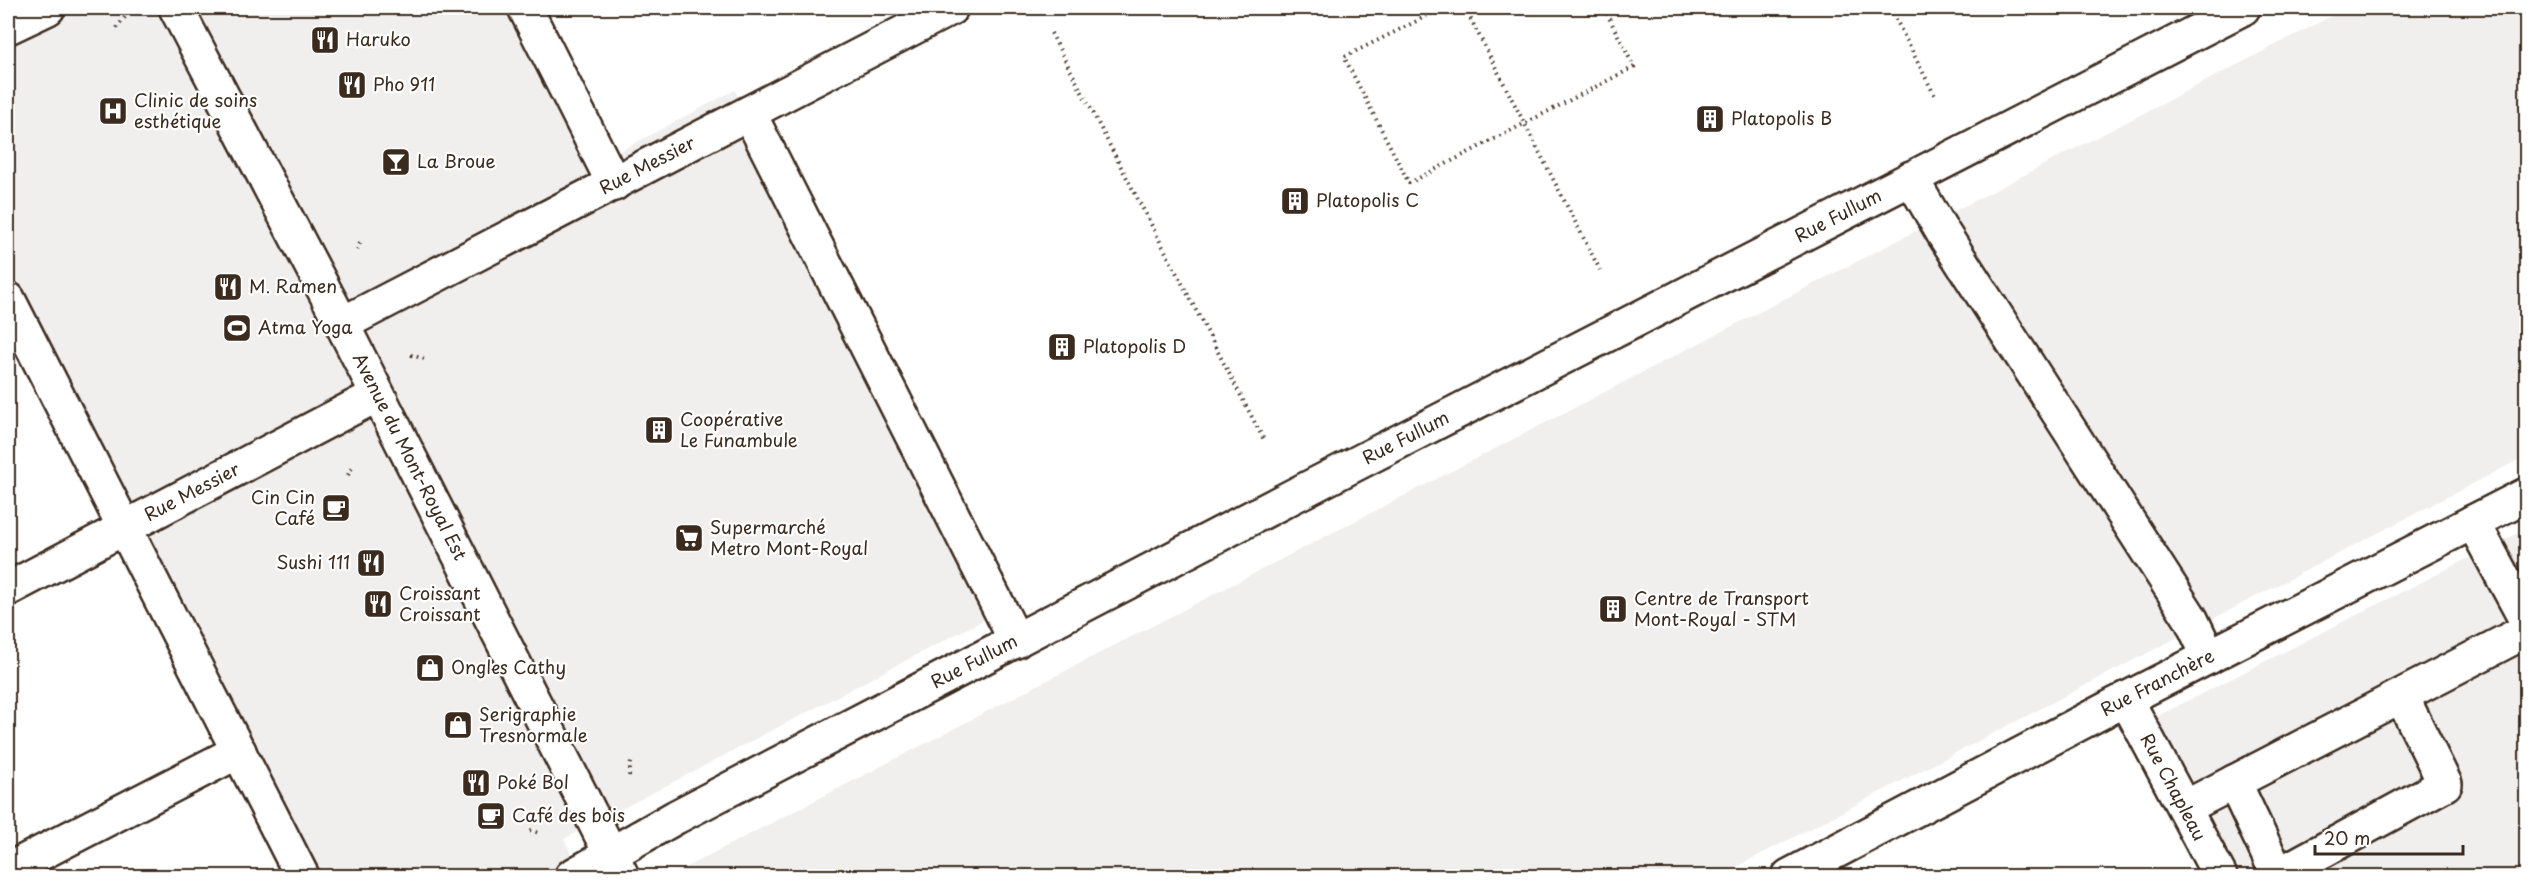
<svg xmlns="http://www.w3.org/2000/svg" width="2534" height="884" viewBox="0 0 2534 884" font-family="'Playpen Sans',sans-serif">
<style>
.built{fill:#f1efee}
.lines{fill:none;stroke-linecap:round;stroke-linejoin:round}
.minor-casing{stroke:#3b2a1e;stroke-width:38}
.major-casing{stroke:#3b2a1e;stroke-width:38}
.path{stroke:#3b2a1e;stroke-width:4;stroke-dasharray:1.5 4.5;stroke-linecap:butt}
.minor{stroke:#fff;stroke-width:33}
.major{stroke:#fff;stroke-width:33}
.labels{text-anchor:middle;stroke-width:4.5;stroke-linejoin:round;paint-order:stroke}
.poi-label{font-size:18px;fill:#3b2a1e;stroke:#fff;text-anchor:start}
.street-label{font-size:18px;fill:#3b2a1e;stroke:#fff}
</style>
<rect width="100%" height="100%" fill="#fff"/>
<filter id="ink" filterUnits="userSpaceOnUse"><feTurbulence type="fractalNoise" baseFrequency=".0167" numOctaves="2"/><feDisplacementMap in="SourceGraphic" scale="12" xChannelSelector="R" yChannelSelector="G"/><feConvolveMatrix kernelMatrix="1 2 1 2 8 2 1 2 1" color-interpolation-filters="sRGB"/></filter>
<g filter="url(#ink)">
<path class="built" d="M8 8H507L588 168 735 90 991 616 564 839 582 876H313L8 281Z
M2347 8H2526V456L1719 876H669Z
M2526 529V876H2232L2152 719Z"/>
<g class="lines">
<g class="minor-casing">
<g id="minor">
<path d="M525 8 614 184"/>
<path d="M8 27 48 8"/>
<path d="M749 113 1016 641"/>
<path d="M1911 178 1943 233 2191 619 2209 657"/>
<path d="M8 299 302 876"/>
<path id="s1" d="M342 324 951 8"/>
<path d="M2473 522 2526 620"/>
<path id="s2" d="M8 589 377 395"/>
<path id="s3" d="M2126 699 2220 876"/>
<path d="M2234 782 2278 875 2445 784 2402 697"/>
<path d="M2184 808 2526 631"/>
<path d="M8 870 239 751"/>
<path id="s4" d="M572 876 676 817 1299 493 2243 8"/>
<path id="s5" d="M1789 876 2126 699 2526 495"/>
</g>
</g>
<g class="major-casing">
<g id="major">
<path id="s6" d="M176 8 342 324 622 876"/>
</g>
</g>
<path class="path" d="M1443 8 1344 57 1409 183 1634 67 1604 8
M1465 8 1600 270
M1890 8 1935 96
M117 28 125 17
M1051 33 1265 442
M357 250 361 241
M411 355 428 360
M348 475 353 466
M629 776 631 762
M530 830 539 833"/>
<use href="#minor" class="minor"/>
<use href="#major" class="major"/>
</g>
</g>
<defs>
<g id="restaurant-square" transform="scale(1.5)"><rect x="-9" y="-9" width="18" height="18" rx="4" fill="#3b2a1e" stroke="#fff"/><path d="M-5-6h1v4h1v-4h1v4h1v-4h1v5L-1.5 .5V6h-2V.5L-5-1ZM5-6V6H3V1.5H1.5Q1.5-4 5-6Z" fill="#fff"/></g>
<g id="hospital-square" transform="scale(1.5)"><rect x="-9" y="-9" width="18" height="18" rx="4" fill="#3b2a1e" stroke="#fff"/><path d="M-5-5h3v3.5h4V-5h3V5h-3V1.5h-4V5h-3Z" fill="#fff"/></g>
<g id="building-square" transform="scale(1.5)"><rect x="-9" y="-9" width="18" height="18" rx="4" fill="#3b2a1e" stroke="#fff"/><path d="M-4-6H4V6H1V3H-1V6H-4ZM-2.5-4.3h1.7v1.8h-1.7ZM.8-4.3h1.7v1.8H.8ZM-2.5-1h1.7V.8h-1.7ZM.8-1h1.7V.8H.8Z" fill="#fff"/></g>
<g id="bar-square" transform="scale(1.5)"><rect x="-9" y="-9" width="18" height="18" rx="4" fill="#3b2a1e" stroke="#fff"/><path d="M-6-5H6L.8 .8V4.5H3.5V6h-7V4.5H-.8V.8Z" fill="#fff"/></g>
<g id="stadium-square" transform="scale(1.5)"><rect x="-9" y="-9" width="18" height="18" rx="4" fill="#3b2a1e" stroke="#fff"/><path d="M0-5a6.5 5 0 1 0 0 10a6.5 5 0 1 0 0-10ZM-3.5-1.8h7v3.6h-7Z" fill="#fff"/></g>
<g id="cafe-square" transform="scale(1.5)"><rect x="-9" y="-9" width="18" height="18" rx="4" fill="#3b2a1e" stroke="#fff"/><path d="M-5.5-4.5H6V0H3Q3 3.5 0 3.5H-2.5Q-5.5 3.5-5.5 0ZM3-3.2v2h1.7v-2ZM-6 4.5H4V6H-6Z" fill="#fff"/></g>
<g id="supermarket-square" transform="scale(1.5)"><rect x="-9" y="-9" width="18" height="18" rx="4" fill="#3b2a1e" stroke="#fff"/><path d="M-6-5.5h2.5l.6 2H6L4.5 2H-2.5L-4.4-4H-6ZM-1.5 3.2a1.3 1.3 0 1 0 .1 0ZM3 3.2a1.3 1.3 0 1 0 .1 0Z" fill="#fff"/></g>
<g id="shop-square" transform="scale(1.5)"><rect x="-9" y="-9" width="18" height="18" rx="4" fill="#3b2a1e" stroke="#fff"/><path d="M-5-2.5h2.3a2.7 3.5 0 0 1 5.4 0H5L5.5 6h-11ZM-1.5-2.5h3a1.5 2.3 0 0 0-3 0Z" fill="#fff"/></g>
</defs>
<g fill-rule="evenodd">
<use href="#restaurant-square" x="325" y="40"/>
<use href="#restaurant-square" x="352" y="85"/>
<use href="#hospital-square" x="113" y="111"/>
<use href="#building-square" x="1710" y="119"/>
<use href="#bar-square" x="396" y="162"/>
<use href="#building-square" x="1295" y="201"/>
<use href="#restaurant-square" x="228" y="287"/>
<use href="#stadium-square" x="237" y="328"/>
<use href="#building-square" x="1062" y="347"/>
<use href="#building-square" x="659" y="430"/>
<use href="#cafe-square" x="336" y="508"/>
<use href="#supermarket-square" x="689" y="538"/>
<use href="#restaurant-square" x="371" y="563"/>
<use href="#restaurant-square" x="378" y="604"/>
<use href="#building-square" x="1613" y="609"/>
<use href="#shop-square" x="430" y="668"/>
<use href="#shop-square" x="458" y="725"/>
<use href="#restaurant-square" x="476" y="783"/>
<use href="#cafe-square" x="491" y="816"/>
</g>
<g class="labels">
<g class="poi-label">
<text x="346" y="46">Haruko</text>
<text x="373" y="91">Pho 911</text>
<text x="134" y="107">Clinic de soins<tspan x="134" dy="21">esthétique</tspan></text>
<text x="1731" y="125">Platopolis B</text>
<text x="417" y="168">La Broue</text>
<text x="1316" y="207">Platopolis C</text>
<text x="249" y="293">M. Ramen</text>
<text x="258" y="334">Atma Yoga</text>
<text x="1083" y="353">Platopolis D</text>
<text x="680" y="426">Coopérative<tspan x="680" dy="21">Le Funambule</tspan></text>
<text x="315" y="504" text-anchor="end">Cin Cin<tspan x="315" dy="21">Café</tspan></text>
<text x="710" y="534">Supermarché<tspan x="710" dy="21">Metro Mont-Royal</tspan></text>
<text x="350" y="569" text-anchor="end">Sushi 111</text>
<text x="399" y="600">Croissant<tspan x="399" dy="21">Croissant</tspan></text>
<text x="1634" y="605">Centre de Transport<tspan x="1634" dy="21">Mont-Royal - STM</tspan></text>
<text x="451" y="674">Ongles Cathy</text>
<text x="479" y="721">Serigraphie<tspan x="479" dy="21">Tresnormale</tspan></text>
<text x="497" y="789">Poké Bol</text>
<text x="512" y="822">Café des bois</text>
</g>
<g class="street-label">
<text dy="6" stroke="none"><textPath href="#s1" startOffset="344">Rue Messier</textPath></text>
<text dy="6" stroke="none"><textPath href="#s4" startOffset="1428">Rue Fullum</textPath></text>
<text dy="6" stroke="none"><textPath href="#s4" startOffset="942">Rue Fullum</textPath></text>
<text dy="6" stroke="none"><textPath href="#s6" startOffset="506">Avenue du Mont-Royal Est</textPath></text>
<text dy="6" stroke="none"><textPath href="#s2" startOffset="208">Rue Messier</textPath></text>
<text dy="6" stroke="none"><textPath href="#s4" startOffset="456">Rue Fullum</textPath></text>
<text dy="6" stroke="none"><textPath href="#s5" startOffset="416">Rue Franchère</textPath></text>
<text dy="6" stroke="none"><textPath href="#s3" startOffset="100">Rue Chapleau</textPath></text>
</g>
</g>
<rect width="2534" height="884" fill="none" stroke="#fff" stroke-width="30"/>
<rect x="15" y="15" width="2504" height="854" fill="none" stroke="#3b2a1e" stroke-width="2" filter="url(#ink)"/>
<path d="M2315 845v9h148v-9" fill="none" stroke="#3b2a1e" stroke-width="3"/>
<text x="2324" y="845" font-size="18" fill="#3b2a1e" stroke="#ffffff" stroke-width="4.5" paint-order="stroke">20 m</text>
</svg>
